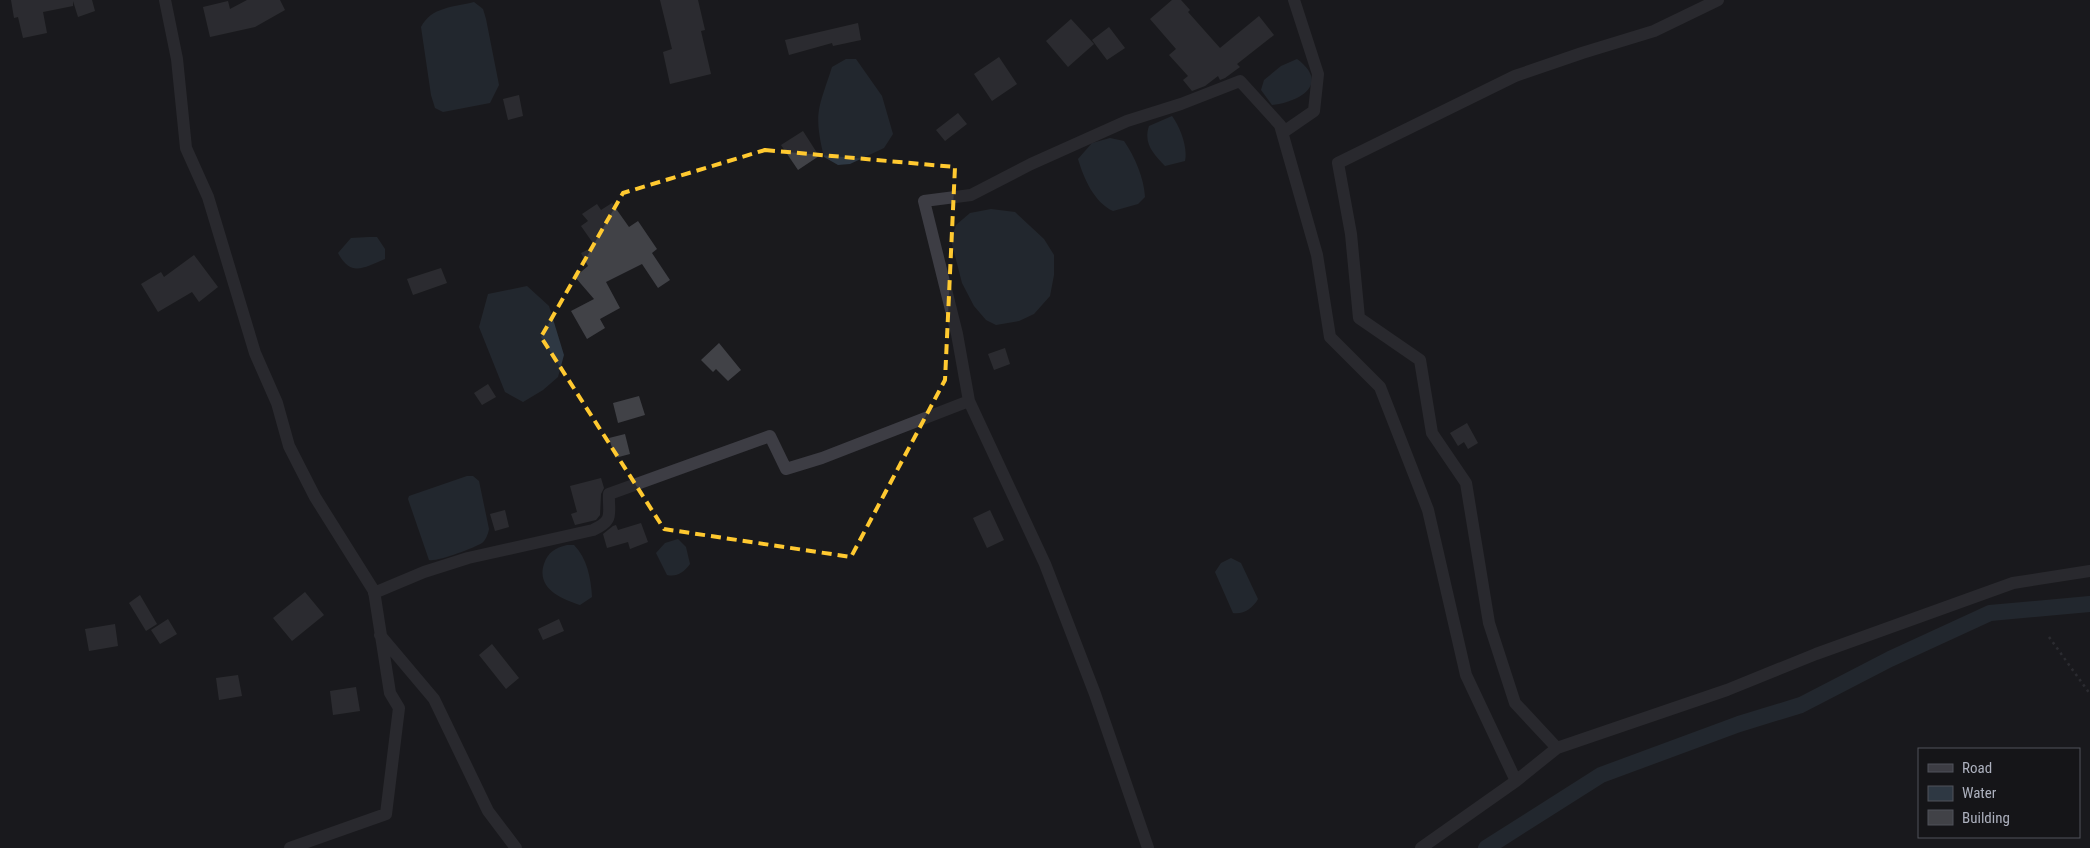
<svg xmlns="http://www.w3.org/2000/svg" width="2090" height="848" viewBox="0 0 2090 848" font-family="'Roboto Condensed',sans-serif">
<style>
.water{fill:#2e3843}
.lines{fill:none;stroke-linecap:round;stroke-linejoin:round}
.canal{stroke:#2e3843;stroke-width:16}
.building{fill:#414247}
.path{stroke:#414249;stroke-width:2.5;stroke-dasharray:2.5 4;stroke-linecap:butt}
.street{stroke:#3d3d44;stroke-width:12}
.marked{fill:none;stroke:#ffc930;stroke-width:4;stroke-dasharray:10 6;stroke-linejoin:round}
</style>
<rect width="100%" height="100%" fill="#1a1a1d"/>
<path class="water" d="M474 2 483 9 486 19 499 85 490 103 443 112 435 108 431 95 421 27C431 7 454 7 474 2Z
M846 59H856L882 96 893 134 884 148 850 164 838 165 824 157C813 112 819 108 832 67Z
M1297 59C1331 84 1299 102 1272 105L1261 90 1264 80 1281 66Z
M1172 116C1180 127 1188 147 1185 161L1165 166C1154 154 1143 144 1149 126Z
M1110 138 1124 141C1135 157 1144 178 1145 197L1138 204 1113 211C1094 202 1084 179 1078 159L1092 143Z
M991 209 1015 212 1044 239 1054 255V275L1050 296 1034 314 1019 321 996 325 986 320 974 306 962 283 951 240 956 225 970 213Z
M369 237H377L385 249V259C363 268 351 277 338 253L351 238Z
M527 286 549 306 564 355 558 377 543 390 523 402 505 392 479 327 488 294Z
M467 476H473L479 481 489 529C488 534 486 540 482 543 474 548 437 562 429 560L408 499 409 496Z
M678 539 686 547 690 564C683 573 677 577 667 575L656 553 665 543Z
M567 545H574C587 558 591 578 592 597L580 605C561 599 536 588 544 564 548 552 555 548 567 545Z
M1231 558 1241 563 1258 599C1253 608 1243 615 1233 613L1215 572 1221 563Z"/>
<g class="lines">
<path class="canal" d="M1486 848 1601 775 1739 724 1801 705 1890 659 1990 613 2090 604"/>
</g>
<path class="building" d="M11 0H92L95 11 78 17 73 1V6L43 12 47 33 23 38 18 17 14 18Z
M247 0H280L285 10 255 27 210 37 203 7 228 1 230 9Z
M660 0H698L705 30 701 31 711 74 670 84 663 52 672 49Z
M1172 0H1181L1190 10 1188 12 1220 48 1259 16 1274 35 1237 64 1240 67 1225 78 1220 80 1218 76 1205 86 1192 91 1183 80 1188 76 1169 55 1176 49 1150 19Z
M1071 19 1094 44 1068 67 1046 41Z
M858 23 861 40 833 46 832 43 789 55 785 40Z
M1109 27 1125 48 1107 60 1092 40Z
M999 57 1017 84 992 101 974 74Z
M519 95 523 116 508 120 503 99Z
M958 113 967 124 945 141 936 130Z
M803 131 819 156 798 170 781 145Z
M612 203 629 227 638 221 657 249 652 253 670 280 658 288 642 264 606 282 620 308 600 319 605 328 587 339 571 311 594 299 575 277 588 266 581 253 595 246 581 226 588 221 582 214 597 204 601 210Z
M194 255 218 287 199 302 192 292 158 312 141 284 161 272 164 277Z
M441 268 447 283 413 295 407 279Z
M719 343 741 370 728 381 716 369 713 372 701 360Z
M1005 348 1010 364 994 370 988 354Z
M488 384 496 397 482 405 474 393Z
M639 396 645 415 618 423 613 403Z
M1467 423 1478 443 1468 449 1464 442 1458 446 1450 433Z
M625 434 630 454 615 458 609 438Z
M601 478 604 488 601 494 600 515 596 520 575 525 571 514 577 512 570 486Z
M505 510 509 527 495 531 490 514Z
M990 510 1004 540 987 548 973 518Z
M641 523 648 542 630 549 628 542 607 548 603 534 613 526 616 525 618 530Z
M305 592 324 615 292 641 273 618Z
M140 595 157 624 146 631 129 603Z
M168 619 177 634 160 644 151 630Z
M559 619 564 631 543 640 538 629Z
M115 624 118 646 89 651 85 629Z
M492 644 519 678 506 689 479 655Z
M238 675 242 696 219 700 216 678Z
M356 687 360 711 333 715 330 691Z"/>
<g class="lines">
<path class="path" d="M2049 637 2090 694"/>
<path class="street" d="M165 0 177 59 186 148 208 197 255 353 277 403 289 446 315 497 374 591 390 693 399 708 386 814 290 848
M1294 0 1318 74 1314 111 1285 131 1280 125 1317 255 1330 337 1380 387 1428 510 1466 675 1516 781
M374 593 424 572 468 558 593 530C615 520 608 514 609 494L770 436 786 469 822 458 969 401
M380 635 434 699 488 811 516 848
M1557 748 1515 703 1489 623 1466 483 1432 433 1420 360 1359 318 1351 234 1338 163 1515 76 1582 53 1654 31 1718 0
M1148 848 1095 694 1045 564 969 401 957 334 924 201 971 195 1031 164 1127 121 1181 104 1240 81 1280 125
M1421 848 1516 781 1557 748 1727 690 1816 654 2013 583 2090 571"/>
</g>
<path d="M0 0H2090V848H0ZM765 150 955 167 945 380 851 557 664 529 541 337 623 193Z" fill="#1a1a1d" fill-opacity=".55" fill-rule="evenodd"/>
<path class="marked" d="M765 150 955 167 945 380 851 557 664 529 541 337 623 193Z"/>
<rect x="1918" y="748" width="162" height="90" fill="#151518" stroke="#51535a"/>
<rect x="1928" y="764" width="25" height="8" fill="#3d3d44" stroke="#51535a"/>
<text x="1962" y="773" font-size="15" fill="#acb0bd">Road</text>
<rect x="1928" y="786" width="25" height="15" fill="#2e3843" stroke="#51535a"/>
<text x="1962" y="798" font-size="15" fill="#acb0bd">Water</text>
<rect x="1928" y="810" width="25" height="15" fill="#414247" stroke="#51535a"/>
<text x="1962" y="823" font-size="15" fill="#acb0bd">Building</text>
</svg>
